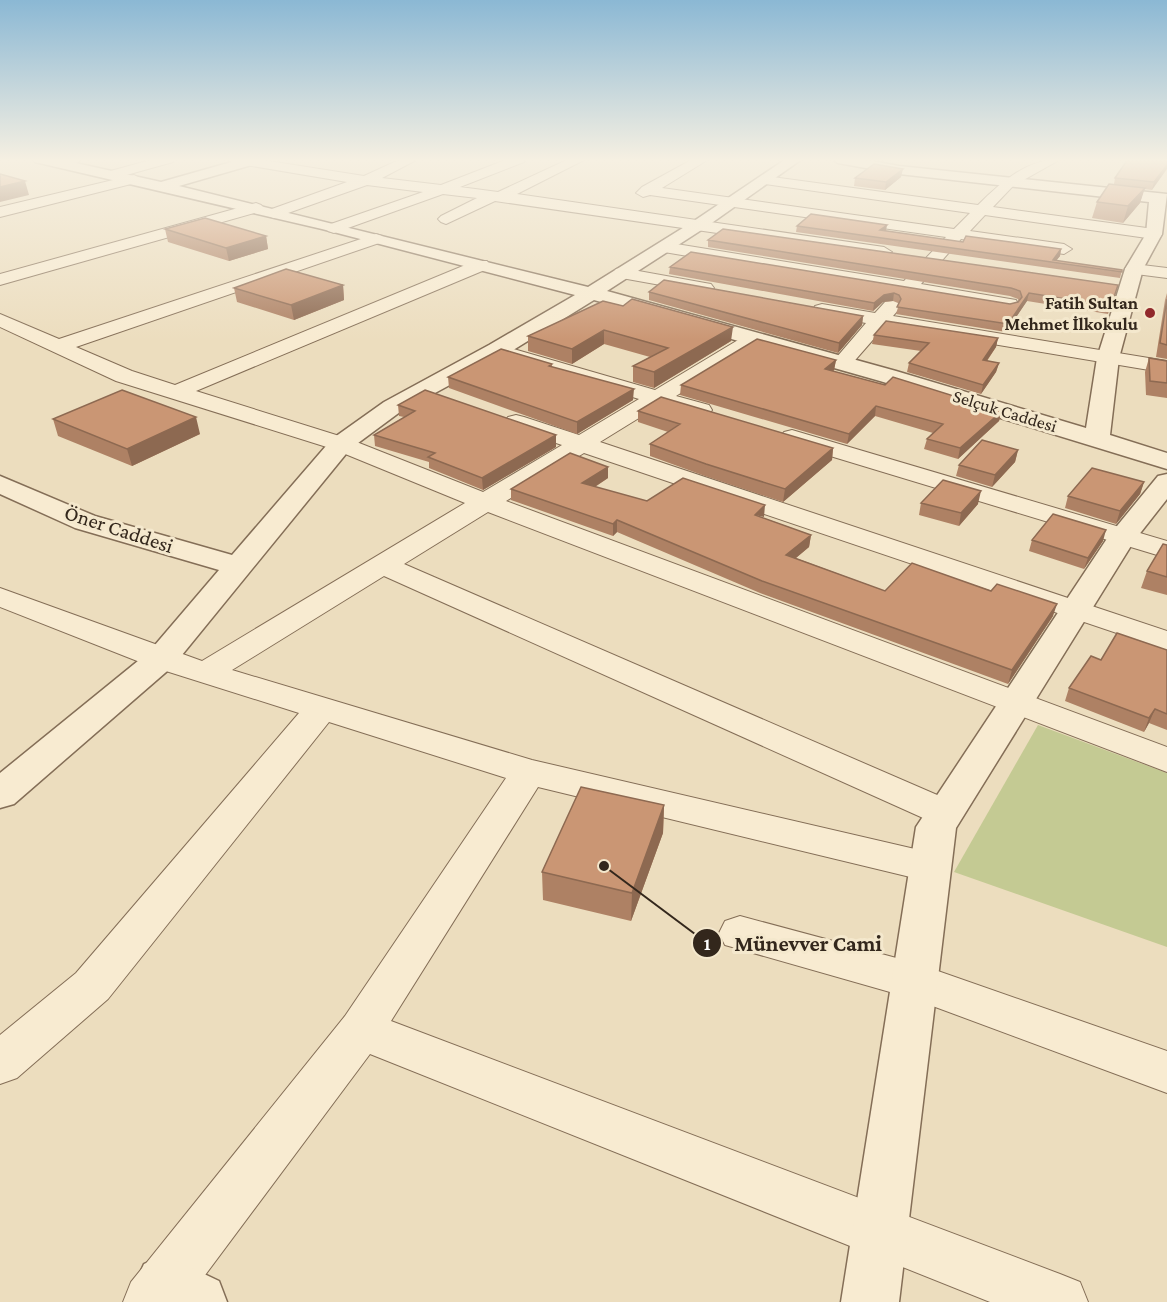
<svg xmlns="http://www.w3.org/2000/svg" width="1167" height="1302" viewBox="0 0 1167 1302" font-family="'Crimson Pro',serif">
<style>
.green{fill:#c4ca93}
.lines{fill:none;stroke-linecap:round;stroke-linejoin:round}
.minor-casing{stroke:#846e57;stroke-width:2}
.tertiary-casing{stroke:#846e57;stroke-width:3}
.minor{fill:#f8ebd1;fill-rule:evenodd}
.tertiary{fill:#f8ebd1;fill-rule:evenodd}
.wall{fill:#ae8164}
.shaded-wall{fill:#8d6951}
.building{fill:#ca9674;stroke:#8d6951;stroke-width:1.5}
.poi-dot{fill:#91292c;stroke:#f4e8cd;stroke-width:2}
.labels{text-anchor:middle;stroke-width:6;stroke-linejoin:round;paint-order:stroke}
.far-poi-label{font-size:18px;font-weight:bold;fill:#33271c;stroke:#f4e8cd;text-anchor:end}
.far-street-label{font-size:18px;fill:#33271c;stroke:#f4e8cd}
.street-label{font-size:21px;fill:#33271c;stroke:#f4e8cd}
.leader{fill:none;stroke:#33271c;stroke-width:2}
.callout-dot{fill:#33271c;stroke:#f4e8cd;stroke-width:2}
.mark-label{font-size:18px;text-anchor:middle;font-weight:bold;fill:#fff}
.callout-label{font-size:22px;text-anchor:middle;font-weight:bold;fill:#33271c;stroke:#f4e8cd;stroke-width:6;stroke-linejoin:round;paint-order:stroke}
</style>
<rect width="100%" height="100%" fill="#ecddbe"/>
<path class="green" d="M1038 725 1167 773V947L954 872Z"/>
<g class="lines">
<g class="minor-casing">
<path id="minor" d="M59 159H81L79 162 58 167 53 166 51 163 53 160Z
M154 159H175L173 162 112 179 105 175 107 172Z
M227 159H256L364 176 401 159H418L382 178 441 185 508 159H526L524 162 460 187 498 192 569 159H586L517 194 884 247 892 252 884 257 495 201 446 224 441 222 438 219 441 216 477 198 443 194 334 233 328 231 326 228 328 225 423 192 367 185 274 218 269 216 266 213 269 210 347 182 234 163Z
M693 159H709L662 188 954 229 970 213 765 184 758 180 765 176 978 205C1001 182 1027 159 1061 159L1013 186 993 207 1154 229 1160 231 1162 234 1160 237 1154 239 985 215 970 231 1064 244 1072 249 1064 254 961 239 921 284 1016 300 1018 304 1016 308 1009 310 913 293 893 316 1167 361V373L885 326 850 366 843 368 836 366 833 362 836 358 866 323 815 314 813 310 815 306 822 304 875 313 895 291 664 252 656 247 664 242 904 281 946 237 650 195 643 197 636 193 642 187Z
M786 159H801L794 163Z
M134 175 141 179 139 182 0 217V207Z
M256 203 261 205 264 208 261 211 0 285V274Z
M376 234 382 236 384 239 382 242 76 347 132 371 175 385 475 261H487L490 265 487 269 196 391 349 439 483 492 562 445 508 427 504 422 508 417 516 415 524 417 579 435 639 399 503 358 500 354 503 350 510 348 517 350 655 390 748 334H762L765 338 762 342 676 396 709 405 712 410 709 415 701 417 660 405 600 442 1167 631V650L584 453 506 501 1167 747V772L488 512 404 564 958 804 964 813 958 822 945 826 932 822 384 576 232 670 532 760 945 856 951 867 945 878 931 882 538 787 391 1021 1060 1274 1080 1282 1088 1302H990L370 1054 185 1302H123L131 1282 345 1016 506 778 329 722 108 999 17 1078 0 1084V1035L76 973 299 713 150 666 0 607V588L202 661 465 503 333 449 116 381 0 327V314L59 339Z
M1134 264 1167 268V278L1128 273 1125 269 1128 265Z
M622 268 705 283 711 284 714 288 711 292 705 293 616 277 613 273 616 269Z
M792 430 1167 541V558L784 442 780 437 784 432Z
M740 916 915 963 1167 1051V1093L911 998 725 945 719 933 725 921Z"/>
</g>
<g class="tertiary-casing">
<path id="tertiary" d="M33 159H58L161 182 242 159H264L262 162 179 186 588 287 694 221 786 159H802L706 227 607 291 896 371 1086 428 1097 358 1125 269 1146 234 1149 202 899 174 838 163 831 159H861L899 166 1167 194 1162 234 1143 269 1119 358 1110 435 1167 453V469L880 381 594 300 505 355 400 412 350 449 173 666 14 804 0 808V773L149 652 219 570 75 528 0 494V476L95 516 232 555 332 439 384 402 489 345 575 295 322 229 35 162Z
M1167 474V499L1134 541 956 828 899 1302H841L916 827 1108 537 1158 476Z
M164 1255 219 1281 227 1302H143L135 1284 144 1264Z"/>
</g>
<use href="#minor" class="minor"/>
<use href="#tertiary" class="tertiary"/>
</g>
<path class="wall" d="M1167 160 1152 190 1144 189 1140 203 1123 223 1092 218 1097 202 1114 184 1115 178Z
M901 177 885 190 854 186 855 178Z
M797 226 963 242 1061 249 1060 256 1056 261 1122 270 1120 278 796 232Z
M165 229 266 236 268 249 229 261 168 242Z
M708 240 1118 285 1108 314 1027 301 1006 332 896 314 899 304 898 303 893 301 883 302 873 311 669 274 670 267 1010 304 1019 302 1018 299 1010 296 708 247Z
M343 285 344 300 294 320 237 302 234 288Z
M649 292 863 316 862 325 838 353 649 300Z
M1167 293V359L1156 357 1165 300Z
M603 301 731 341 654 388 633 382V366L650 357 604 344 572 364 528 351V336Z
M874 335 998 338 996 347 987 361 999 363 996 372 981 394 907 372 909 363 921 351 872 344Z
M1149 358 1167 361V398L1146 395 1145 372Z
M836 360 834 370 833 372 885 385 1002 411 999 421 958 459 924 449 927 439 933 433 875 416 847 444 680 395 681 385Z
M552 364V367L633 400 577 434 449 388 448 377Z
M398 405 556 447 483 490 429 468V462L375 446 374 435 404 417 399 416Z
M638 411 833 448 832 460 783 502 705 476 650 456V444L668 432 638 422Z
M53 419 200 434 132 466 58 436Z
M1018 450 1015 462 992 487 956 476 959 465Z
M608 478 595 487 647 501 764 518 811 535 809 547 796 558 885 591 1053 616 1008 684 760 593 617 532 613 536 511 500V489Z
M1144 482 1140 494 1116 524 1065 508 1068 496Z
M921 503 978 504 959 526 919 515Z
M1032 540 1103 541 1084 569 1029 551Z
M1167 545V595L1141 588 1147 571Z
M1167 650V730L1149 723 1144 732 1065 701 1069 688 1101 660Z
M664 805 663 833 631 921 543 900 542 872Z"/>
<path class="shaded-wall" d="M1167 165V169L1152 190 1154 182Z
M903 169 901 177 885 190 886 182Z
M25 181 29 195 0 202V187Z
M1145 188 1140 203 1123 223 1128 206Z
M887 225 886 231 880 230Z
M266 236 268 249 229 261 226 248Z
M1061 249 1060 256 1055 262 1053 260Z
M343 285 344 300 294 320 291 305Z
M894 293 893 301 883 302 873 311 874 303 884 295Z
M1029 293 1027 301 1006 332 1008 324Z
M863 316 862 325 838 353 839 343Z
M733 327 731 341 654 388V372Z
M604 330V344L572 364V349Z
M998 338 996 347 981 369 983 360Z
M836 360 834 370 823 380 825 369Z
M999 363 996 372 981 394 983 385Z
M634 389 633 400 577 434V422Z
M876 406 875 416 847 444 849 434Z
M1002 411 999 421 958 459 960 448Z
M196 417 200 434 132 466 127 449Z
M556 435V447L483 490 482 478Z
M833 448 832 460 783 502 785 489Z
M1018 450 1015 462 992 487 995 475Z
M608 467V478L582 495V483Z
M1144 482 1140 494 1116 524 1120 511Z
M981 491 978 504 959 526 961 513Z
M765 505 764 517 755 515Z
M617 520V532L613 536V524Z
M1106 530 1103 541 1084 569 1088 558Z
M811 535 809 547 785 567 786 555Z
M1057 604 1053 616 1008 684 1012 670Z
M1155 709 1149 723 1144 732 1149 718Z
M664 805 663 833 631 921 632 893Z"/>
<path class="building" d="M1128 159 1167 160V165L1154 182 1115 178Z
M874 164 903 169 886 182 855 178Z
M0 174 25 181 0 187Z
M1109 184 1145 188 1128 206 1097 202Z
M811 214 887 225 880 230 963 242 966 236 1061 249 1053 260 1122 270V272L797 226Z
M205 218 266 236 226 248 165 229Z
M723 229 1118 285 1111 306 1029 293 1008 324 897 307 901 299 899 295 894 293 884 295 874 303 670 267 691 252 1010 304 1018 302 1022 297 1020 291 1011 288 708 240Z
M286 269 343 285 291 305 234 288Z
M664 280 863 316 839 343 649 292Z
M632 299 733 327 654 372 633 366 668 348 604 330 572 349 528 336 603 301 623 306Z
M1167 299V345L1160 343Z
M886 321 998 338 983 360 999 363 983 385 909 363 929 343 874 335Z
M757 339 836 360 825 369 885 385 893 377 1002 411 960 448 927 439 943 424 876 406 849 434 681 385Z
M501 349 552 364 549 366 634 389 577 422 448 377Z
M1149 358 1167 361V383L1150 381Z
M122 390 196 417 127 449 53 419Z
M425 390 556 435 482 478 428 457 435 453 374 435 415 411 398 405Z
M661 397 833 448 785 489 706 464 650 444 680 424 638 411Z
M982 440 1018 450 995 475 959 465Z
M570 453 608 467 582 483 647 501 683 478 765 505 755 515 811 535 786 555 885 591 912 563 991 591 997 584 1057 604 1012 670 762 581 617 520 613 524 511 489Z
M1092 468 1144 482 1120 511 1068 496Z
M943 480 981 491 961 513 921 503Z
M1053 514 1106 530 1088 558 1032 540Z
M1163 544 1167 545V577L1147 571Z
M1117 633 1167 650V714L1155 709 1149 718 1069 688 1091 656 1101 660Z
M581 787 664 805 632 893 542 872Z"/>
<linearGradient id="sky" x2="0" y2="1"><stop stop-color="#8bb8d4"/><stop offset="0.47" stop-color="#f6f0e2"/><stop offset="1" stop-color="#f6f0e2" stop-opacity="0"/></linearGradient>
<rect width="1167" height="341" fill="url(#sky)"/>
<circle class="poi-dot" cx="1150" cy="313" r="6"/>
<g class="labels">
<g class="far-poi-label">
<text x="1138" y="309">Fatih Sultan<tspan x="1138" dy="21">Mehmet İlkokulu</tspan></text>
</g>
<g class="far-street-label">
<text transform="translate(1005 411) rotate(17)" y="6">Selçuk Caddesi</text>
</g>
<g class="street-label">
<text transform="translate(119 529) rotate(18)" y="7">Öner Caddesi</text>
</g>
</g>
<path class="leader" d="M604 866L707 943"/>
<g class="callout-dot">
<circle cx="604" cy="866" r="6"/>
<circle cx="707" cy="943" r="15"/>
</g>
<g class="mark-label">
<text x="707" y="950">1</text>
</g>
<g class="callout-label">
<text x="808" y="951">Münevver Cami</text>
</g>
</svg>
